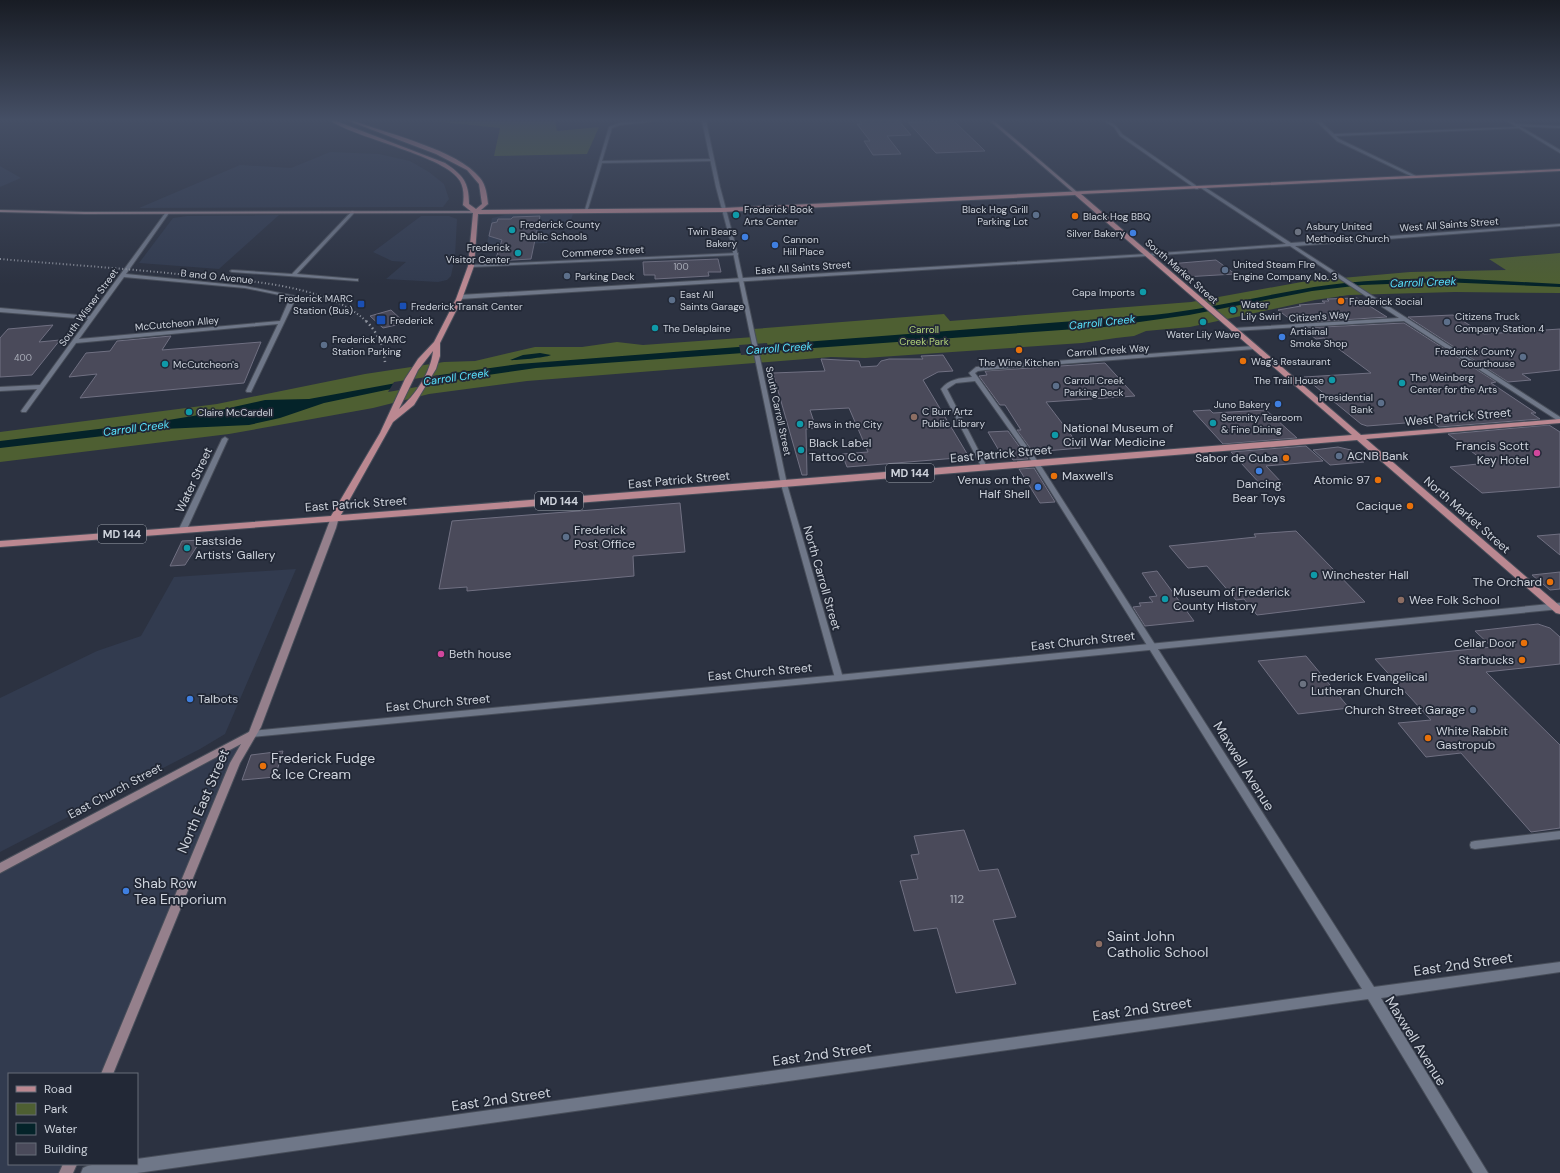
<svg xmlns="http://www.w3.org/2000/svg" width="1560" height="1173" viewBox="0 0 1560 1173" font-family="'DM Sans',sans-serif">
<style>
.built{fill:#323b4f}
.green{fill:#4e5f32}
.water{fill:#042329}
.pier{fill:#2c3241}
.building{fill:#4a4a5a;stroke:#707082}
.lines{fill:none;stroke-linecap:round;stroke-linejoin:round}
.minor-casing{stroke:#484e5a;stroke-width:2}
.tertiary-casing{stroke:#484e5a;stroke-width:2}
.secondary-casing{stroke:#484e5a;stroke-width:2}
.primary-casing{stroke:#484e5a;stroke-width:2}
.minor{fill:#6f7788;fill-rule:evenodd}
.tertiary{fill:#6f7788;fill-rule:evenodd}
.secondary{fill:#95808c;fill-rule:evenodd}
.primary{fill:#bb8891;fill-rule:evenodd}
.rail-far1{stroke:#9196a1;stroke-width:2;stroke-dasharray:1 2.5;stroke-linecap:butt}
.rail{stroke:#9196a1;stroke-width:2.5;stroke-dasharray:1.5 3;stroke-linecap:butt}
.culture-dot{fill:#0f9aa8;stroke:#222836;stroke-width:1.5}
.service-dot{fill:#5c6f8a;stroke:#222836;stroke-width:1.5}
.food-dot{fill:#e8710a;stroke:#222836;stroke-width:1.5}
.worship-dot{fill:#6b7280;stroke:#222836;stroke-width:1.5}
.shop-dot{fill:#3f7fe0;stroke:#222836;stroke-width:1.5}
.transit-dot{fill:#1a4fb4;stroke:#222836;stroke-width:1.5}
.education-dot{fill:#8d6e63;stroke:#222836;stroke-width:1.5}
.hotel-dot{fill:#d1479c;stroke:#222836;stroke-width:1.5}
.labels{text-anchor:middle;stroke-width:3.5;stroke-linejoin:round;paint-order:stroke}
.far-number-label{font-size:9px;fill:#adb1bc}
.far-poi-label{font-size:10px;fill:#ced3dc;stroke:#222836;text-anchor:start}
.far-street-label{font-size:10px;fill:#ced3dc;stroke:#222836}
.far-park-label{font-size:10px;fill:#b4d67a;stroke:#222836}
.far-water-label{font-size:11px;font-style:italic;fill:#57e2fc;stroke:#222836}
.shield{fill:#222836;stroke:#9aa0aa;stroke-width:1}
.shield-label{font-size:11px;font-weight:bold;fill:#ced3dc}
.street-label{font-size:12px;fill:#ced3dc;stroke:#222836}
.poi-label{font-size:12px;fill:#ced3dc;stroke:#222836;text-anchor:start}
.near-number-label{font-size:12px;fill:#adb1bc}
.near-poi-label{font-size:14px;fill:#ced3dc;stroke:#222836;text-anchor:start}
.near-street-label{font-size:14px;fill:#ced3dc;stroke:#222836}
</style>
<rect width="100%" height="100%" fill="#2c3241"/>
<path class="built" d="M330 152 379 154 410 161 429 172 444 184 449 199 443 207 139 208 240 165 291 168Z
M0 166 21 178 0 187Z
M509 214H573L569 225H552L547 243 493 245 487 243 492 218Z
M279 215 219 269 139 263 173 218 187 216Z
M421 216H449L457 219 455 257 451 276 447 280 438 282 386 279 406 262 392 261 373 252Z
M296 569 225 734 200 749 0 852V698L97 651 141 636 174 577Z
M252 734 107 1074H9V1164H70L66 1173H0V868Z"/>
<path class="green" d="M432 121H555L557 131 599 127 587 154 494 156 500 128Z
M1560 253V293L1455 292 1349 295 1315 300 1190 327 1146 331 1134 336 1116 338 1082 343 865 358 831 357 527 381 429 394 373 408 229 434 0 462V432L217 404 365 374 444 362 475 361 535 347H582L617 342 643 345 754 337 753 329 944 314 950 321 1191 302 1307 281 1410 272 1506 270 1489 259Z"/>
<path class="water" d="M1448 278 1560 284V287L1441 282 1362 285 1312 291 1189 315 1104 327 536 368 386 390 324 403 280 418 249 425 164 429 0 448V441L156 422 193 416 265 400 309 399 440 375 519 364 1153 315C1208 309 1260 296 1314 287 1358 280 1404 279 1448 278Z
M540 353 551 355C549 357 513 361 510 360L523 355Z"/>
<path class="pier" d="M767 343 770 353 741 355 739 345Z
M439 375 434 384 388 392 394 382Z"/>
<path class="building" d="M860 121H899L911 135 887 136 901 154 873 155 864 141H870L857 124H862Z
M951 121H954L985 151 936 153 908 122Z
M540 216 531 259 495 261 502 240 489 236 492 223 497 222 498 219H511L513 217Z
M718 259 721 272H708L709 276 655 279V275H644L643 262Z
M1216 260 1235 274 1184 277 1169 264Z
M1357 298 1387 317 1295 323 1278 310 1301 306 1299 305 1325 303 1322 301H1329L1327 299Z
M391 310 405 323 383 328 370 316Z
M1453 315 1484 334 1560 329V370L1522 374 1531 380 1508 382 1408 317Z
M1404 323 1496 382 1491 383 1536 413H1531L1540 419 1439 427 1431 421 1367 426 1361 424 1304 377 1371 373 1324 338 1316 339 1302 328Z
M53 325 39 342 60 340 32 375 0 377V338L8 329Z
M171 336 162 350 261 342 244 383 80 398 97 374 69 377 86 353 110 351 117 341Z
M943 355 953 371 938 372 923 380 969 457 847 467 842 454 868 452 849 408 810 410 816 428 806 429 807 475H802L773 373 825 371 821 359 859 361 861 367 877 366 881 361 889 359H923L921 356Z
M1105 363 1135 396 1046 402 1081 448 1033 452 1017 430H1021L1005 405H1000L979 376 987 375 985 371Z
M1210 410 1213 413 1266 410 1297 438 1223 444 1193 411Z
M1549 425 1560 432V487L1482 493 1450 467 1487 463 1448 434Z
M1008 431 1026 456 1028 459 1013 460 1009 454H1001L988 432Z
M1306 446 1323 461 1266 466 1283 484 1262 486 1231 452Z
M1338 447 1351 450 1364 462 1330 465 1313 450Z
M1034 468 1055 502 1040 503 1019 469Z
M680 503 685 552 633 556 634 576 467 591V587L439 589 452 521Z
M1296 531 1365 602 1257 615 1244 599 1236 600 1207 566 1188 568 1169 546 1256 537 1254 534Z
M1560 534V555L1537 536Z
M201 540 185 565 170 566 182 541Z
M1157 571 1194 621 1145 626 1133 607 1141 606 1139 603 1153 602 1149 597 1157 596 1142 573Z
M1560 572V589L1550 590 1532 575Z
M1538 624 1550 628 1560 637V664L1486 672 1560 745V828L1531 832 1461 753 1426 757 1398 723 1431 720 1375 659 1492 647 1475 631Z
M1306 656 1349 708 1298 714 1258 661Z
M283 751 275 777 242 780 251 755Z
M964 830 979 871 998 869 1016 917 993 920 1016 984 956 993 937 928 914 931 900 881 918 879 911 855 919 854 914 836Z"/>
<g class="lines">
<g class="minor-casing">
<path id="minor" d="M645 121H657L620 125 612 128 602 161 712 159 714 160 712 161 602 163 587 212 584 213 609 127 619 123Z
M1104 121C1113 121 1118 128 1122 134L1198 187V189H1196L1120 136 1114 127Z
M1316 121H1320L1334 134 1519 127 1521 128 1336 136 1339 139 1416 176 1415 178 1337 141Z
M1515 124 1560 126V128L1514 126Z
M1201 186H1203L1291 243 1560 224V226L1295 246 1560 417V422L1404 321 1232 331 1231 330 1234 328 1399 318 1290 246 1147 256 460 299 457 297 460 295 1147 254 1286 244 1201 188Z
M352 211 355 212 297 274 356 279H358V281L232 272 230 271 232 270 292 274Z
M166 212 169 213 126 274 245 286 295 296V300L251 392H247L246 391 278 324 76 343 26 412H22L21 411 37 389 0 391V387L40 385 88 319 0 312V308L90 316ZM124 277 245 288 289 297V300L280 321 79 339Z
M738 253V255H736L471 267 469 266 471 265Z
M1253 346 1256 348 1255 349 985 370 978 371 975 373 1039 463 1374 987 1560 962V972L1381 998 1488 1173H1473L1368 999 137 1173H81L83 1168C99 1161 120 1164 137 1164V1159L1362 989 1033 463 975 381 956 383 947 389 987 467 984 469 982 468 941 389C949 379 960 378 972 377L969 373 976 367Z
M225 437 228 439 187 529 186 531H180L179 529 222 439Z
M784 482 787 484 843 678 842 680H836L835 678 781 484Z
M1560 831V839L1475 849 1471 848 1470 845 1471 842 1475 841Z"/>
</g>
<g class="tertiary-casing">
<path id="tertiary" d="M702 121H706L720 187 736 247 787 484 784 486 781 484 732 247 716 187Z
M1507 121H1511L1560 150V153Z
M1560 603V609L848 680 252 737 249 736 247 734 249 732 252 731 848 674Z"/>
</g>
<g class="secondary-casing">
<path id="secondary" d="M990 121H994L1077 192V194H1075Z
M0 210 85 212 476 211 478 212 476 213 85 214 0 212Z
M332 515H335L339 517 336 528 261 727 240 763 113 1074H101L230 763 241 744 0 873V863L249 732Z
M63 1164H77L73 1173H59Z"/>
</g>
<g class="primary-casing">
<path id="primary" d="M331 121H336L445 163C463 175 469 182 469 204L476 209 482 204 479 184 467 170 436 154 349 121H354C388 134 458 150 480 178 486 185 487 195 488 204L481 210 723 208 1560 169V171L1081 194 1361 435 1560 419V423L1366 439 1560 606V614L1556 613 1357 440 771 488 0 547V541L331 516 380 433 405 379 418 359 434 342 456 299 468 266 473 213 463 205C464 197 464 188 460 181 446 156 358 139 331 121ZM1075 195 1352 435 341 515 393 422 414 405 436 369 440 356V343L462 299 474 266 478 214 723 212ZM433 351C431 372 415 396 399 409L418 370Z"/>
</g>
<use href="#minor" class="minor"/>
<use href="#tertiary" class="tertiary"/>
<use href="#secondary" class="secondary"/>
<use href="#primary" class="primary"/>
<path class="rail-far1" d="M0 259C59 264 119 268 178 274 233 280 326 282 367 322"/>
<path class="rail" d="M366 321C378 333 383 345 385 362"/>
</g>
<linearGradient id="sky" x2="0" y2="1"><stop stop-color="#181c24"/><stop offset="0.42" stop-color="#454f65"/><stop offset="1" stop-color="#454f65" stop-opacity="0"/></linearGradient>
<rect width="1560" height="285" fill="url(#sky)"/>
<g class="culture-dot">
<circle cx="736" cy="215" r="4"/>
<circle cx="512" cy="230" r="4"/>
<circle cx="518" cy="253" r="4"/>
<circle cx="1143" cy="292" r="4"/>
<circle cx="1233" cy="310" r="4"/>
<circle cx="1203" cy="322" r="4"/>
<circle cx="655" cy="328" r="4"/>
<circle cx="165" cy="364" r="4"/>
<circle cx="1332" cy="380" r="4"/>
<circle cx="1402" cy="383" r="4"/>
<circle cx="189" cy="412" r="4"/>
<circle cx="1213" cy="423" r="4"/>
<circle cx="800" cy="424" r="4"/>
<circle cx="1055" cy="435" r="4"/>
<circle cx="801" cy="450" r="4"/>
<circle cx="187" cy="548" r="4"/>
<circle cx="1314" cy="575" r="4"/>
<circle cx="1165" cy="599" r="4"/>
</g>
<g class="service-dot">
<circle cx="1036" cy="215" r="4"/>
<circle cx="1225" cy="270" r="4"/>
<circle cx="567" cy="276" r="4"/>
<circle cx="672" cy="300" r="4"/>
<circle cx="1447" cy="322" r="4"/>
<circle cx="324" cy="345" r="4"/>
<circle cx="1523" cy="357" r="4"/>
<circle cx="1056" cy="386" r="4"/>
<circle cx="1381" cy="403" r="4"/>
<circle cx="1339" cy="456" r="4"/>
<circle cx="566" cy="537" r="4"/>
<circle cx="1473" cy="710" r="4"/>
</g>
<g class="food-dot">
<circle cx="1075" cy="216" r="4"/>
<circle cx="1341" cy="301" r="4"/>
<circle cx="1019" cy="350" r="4"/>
<circle cx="1243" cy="361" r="4"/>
<circle cx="1286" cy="458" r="4"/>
<circle cx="1054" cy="476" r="4"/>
<circle cx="1378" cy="480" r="4"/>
<circle cx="1410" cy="506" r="4"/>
<circle cx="1550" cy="582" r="4"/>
<circle cx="1524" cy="643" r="4"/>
<circle cx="1522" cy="660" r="4"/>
<circle cx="1428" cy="738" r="4"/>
<circle cx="263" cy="766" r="4"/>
</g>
<g class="worship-dot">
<circle cx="1298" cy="232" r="4"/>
<circle cx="1303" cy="684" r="4"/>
</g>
<g class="shop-dot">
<circle cx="1133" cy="233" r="4"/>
<circle cx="745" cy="237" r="4"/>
<circle cx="775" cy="245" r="4"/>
<circle cx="1282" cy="337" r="4"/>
<circle cx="1278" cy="404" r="4"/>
<circle cx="1259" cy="471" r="4"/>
<circle cx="1038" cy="487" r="4"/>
<circle cx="190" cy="699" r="4"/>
<circle cx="126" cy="891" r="4"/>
</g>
<g class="transit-dot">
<rect x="357" y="300" width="8" height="8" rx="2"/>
<rect x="399" y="302" width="8" height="8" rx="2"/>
<rect x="376" y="315" width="10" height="10" rx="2"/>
</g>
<g class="education-dot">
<circle cx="914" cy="417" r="4"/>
<circle cx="1401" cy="600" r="4"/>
<circle cx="1099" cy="944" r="4"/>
</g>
<g class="hotel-dot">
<circle cx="1537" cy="453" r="4"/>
<circle cx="441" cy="654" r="4"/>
</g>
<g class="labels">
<g class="far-number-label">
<text x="681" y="270">100</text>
<text x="23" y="361">400</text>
</g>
<g class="far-poi-label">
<text x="744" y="213">Frederick Book<tspan x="744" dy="12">Arts Center</tspan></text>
<text x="1028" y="213" text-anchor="end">Black Hog Grill<tspan x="1028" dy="12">Parking Lot</tspan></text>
<text x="1083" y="220">Black Hog BBQ</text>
<text x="520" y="228">Frederick County<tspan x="520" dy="12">Public Schools</tspan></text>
<text x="1306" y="230">Asbury United<tspan x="1306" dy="12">Methodist Church</tspan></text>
<text x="737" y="235" text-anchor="end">Twin Bears<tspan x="737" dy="12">Bakery</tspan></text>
<text x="1125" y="237" text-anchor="end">Silver Bakery</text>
<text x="783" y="243">Cannon<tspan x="783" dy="12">Hill Place</tspan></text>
<text x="510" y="251" text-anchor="end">Frederick<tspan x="510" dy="12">Visitor Center</tspan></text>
<text x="1233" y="268">United Steam FIre<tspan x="1233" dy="12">Engine Company No. 3</tspan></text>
<text x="575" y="280">Parking Deck</text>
<text x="1135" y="296" text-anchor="end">Capa Imports</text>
<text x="680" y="298">East All<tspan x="680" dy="12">Saints Garage</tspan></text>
<text x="353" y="302" text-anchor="end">Frederick MARC<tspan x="353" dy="12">Station (Bus)</tspan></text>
<text x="1349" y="305">Frederick Social</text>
<text x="1241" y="308">Water<tspan x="1241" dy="12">Lily Swirl</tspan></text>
<text x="411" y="310">Frederick Transit Center</text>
<text x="1455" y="320">Citizens Truck<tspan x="1455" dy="12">Company Station 4</tspan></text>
<text x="390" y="324">Frederick</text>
<text x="663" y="332">The Delaplaine</text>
<text x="1290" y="335">Artisinal<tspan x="1290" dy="12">Smoke Shop</tspan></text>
<text x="1203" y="338" text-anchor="middle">Water Lily Wave</text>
<text x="332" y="343">Frederick MARC<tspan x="332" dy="12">Station Parking</tspan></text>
<text x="1515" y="355" text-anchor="end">Frederick County<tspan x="1515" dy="12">Courthouse</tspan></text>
<text x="1251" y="365">Wag’s Restaurant</text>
<text x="1019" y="366" text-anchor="middle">The Wine Kitchen</text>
<text x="173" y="368">McCutcheon's</text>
<text x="1410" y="381">The Weinberg<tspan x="1410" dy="12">Center for the Arts</tspan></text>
<text x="1064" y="384">Carroll Creek<tspan x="1064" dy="12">Parking Deck</tspan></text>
<text x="1324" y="384" text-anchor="end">The Trail House</text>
<text x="1373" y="401" text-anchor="end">Presidential<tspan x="1373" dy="12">Bank</tspan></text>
<text x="1270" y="408" text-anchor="end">Juno Bakery</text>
<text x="922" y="415">C Burr Artz<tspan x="922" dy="12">Public Library</tspan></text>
<text x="197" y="416">Claire McCardell</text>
<text x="1221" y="421">Serenity Tearoom<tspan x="1221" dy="12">&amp; Fine Dining</tspan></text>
<text x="808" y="428">Paws in the City</text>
</g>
<g class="far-street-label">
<text transform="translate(1449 224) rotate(-4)" y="4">West All Saints Street</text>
<text transform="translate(603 251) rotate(-3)" y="4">Commerce Street</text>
<text transform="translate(803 267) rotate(-4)" y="4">East All Saints Street</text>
<text transform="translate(1182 271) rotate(41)" y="4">South Market Street</text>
<text transform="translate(217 276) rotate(6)" y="4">B and O Avenue</text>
<text transform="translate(88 307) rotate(-54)" y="4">South Wisner Street</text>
<text transform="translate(1319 316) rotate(-4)" y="4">Citizen's Way</text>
<text transform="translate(177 323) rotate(-5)" y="4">McCutcheon Alley</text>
<text transform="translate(1108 350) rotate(-4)" y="4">Carroll Creek Way</text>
<text transform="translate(779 411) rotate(78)" y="4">South Carroll Street</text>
</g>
<g class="far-park-label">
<text x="924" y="333">Carroll<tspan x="924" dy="12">Creek Park</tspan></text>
</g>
<g class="far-water-label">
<text transform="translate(1423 282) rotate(-2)" y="4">Carroll Creek</text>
<text transform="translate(1102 322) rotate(-6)" y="4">Carroll Creek</text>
<text transform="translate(779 348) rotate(-4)" y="4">Carroll Creek</text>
<text transform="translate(456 377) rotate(-8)" y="4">Carroll Creek</text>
<text transform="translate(136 428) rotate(-7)" y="4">Carroll Creek</text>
</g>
<g class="shield">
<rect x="886" y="464" width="48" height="18" rx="3"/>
<rect x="535" y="492" width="48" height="18" rx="3"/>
<rect x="98" y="525" width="48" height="18" rx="3"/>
</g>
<g class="shield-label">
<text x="910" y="477">MD 144</text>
<text x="559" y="505">MD 144</text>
<text x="122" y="538">MD 144</text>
</g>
<g class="street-label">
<text transform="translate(1458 417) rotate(-5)" y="4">West Patrick Street</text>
<text transform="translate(1001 454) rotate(-5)" y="4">East Patrick Street</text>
<text transform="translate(194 480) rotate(-65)" y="4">Water Street</text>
<text transform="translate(679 480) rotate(-5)" y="4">East Patrick Street</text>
<text transform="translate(356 504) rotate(-4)" y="4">East Patrick Street</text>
<text transform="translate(1467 515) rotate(41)" y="4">North Market Street</text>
<text transform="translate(822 578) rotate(74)" y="4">North Carroll Street</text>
<text transform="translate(1083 641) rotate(-6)" y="4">East Church Street</text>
<text transform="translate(760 672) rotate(-5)" y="4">East Church Street</text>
<text transform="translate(438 703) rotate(-5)" y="4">East Church Street</text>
<text transform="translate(115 791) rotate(-28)" y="4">East Church Street</text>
</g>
<g class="poi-label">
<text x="1063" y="432">National Museum of<tspan x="1063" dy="14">Civil War Medicine</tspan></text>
<text x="809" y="447">Black Label<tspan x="809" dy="14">Tattoo Co.</tspan></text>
<text x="1529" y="450" text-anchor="end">Francis Scott<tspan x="1529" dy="14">Key Hotel</tspan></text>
<text x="1347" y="460">ACNB Bank</text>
<text x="1278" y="462" text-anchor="end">Sabor de Cuba</text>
<text x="1062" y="480">Maxwell's</text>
<text x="1030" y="484" text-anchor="end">Venus on the<tspan x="1030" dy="14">Half Shell</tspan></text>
<text x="1370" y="484" text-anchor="end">Atomic 97</text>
<text x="1259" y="488" text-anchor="middle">Dancing<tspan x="1259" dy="14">Bear Toys</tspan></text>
<text x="1402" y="510" text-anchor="end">Cacique</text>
<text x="574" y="534">Frederick<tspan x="574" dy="14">Post Office</tspan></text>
<text x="195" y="545">Eastside<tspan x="195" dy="14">Artists' Gallery</tspan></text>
<text x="1322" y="579">Winchester Hall</text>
<text x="1542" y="586" text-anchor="end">The Orchard</text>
<text x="1173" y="596">Museum of Frederick<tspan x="1173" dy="14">County History</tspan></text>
<text x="1409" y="604">Wee Folk School</text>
<text x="1516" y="647" text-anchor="end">Cellar Door</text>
<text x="449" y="658">Beth house</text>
<text x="1514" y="664" text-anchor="end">Starbucks</text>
<text x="1311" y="681">Frederick Evangelical<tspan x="1311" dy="14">Lutheran Church</tspan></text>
<text x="198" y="703">Talbots</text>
<text x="1465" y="714" text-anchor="end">Church Street Garage</text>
<text x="1436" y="735">White Rabbit<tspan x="1436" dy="14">Gastropub</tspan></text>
</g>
<g class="near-number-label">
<text x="957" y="903">112</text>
</g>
<g class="near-poi-label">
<text x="271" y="763">Frederick Fudge<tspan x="271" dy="16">&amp; Ice Cream</tspan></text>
<text x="134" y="888">Shab Row<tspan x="134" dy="16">Tea Emporium</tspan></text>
<text x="1107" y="941">Saint John<tspan x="1107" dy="16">Catholic School</tspan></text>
</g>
<g class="near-street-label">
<text transform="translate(1244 766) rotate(58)" y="5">Maxwell Avenue</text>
<text transform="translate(203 801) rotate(-67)" y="5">North East Street</text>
<text transform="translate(1463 964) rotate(-8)" y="5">East 2nd Street</text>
<text transform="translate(1142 1009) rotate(-8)" y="5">East 2nd Street</text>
<text transform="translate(1416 1041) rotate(58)" y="5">Maxwell Avenue</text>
<text transform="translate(822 1054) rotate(-8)" y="5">East 2nd Street</text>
<text transform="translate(501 1099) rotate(-8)" y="5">East 2nd Street</text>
</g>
</g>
<rect x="8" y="1073" width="130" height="92" fill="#222836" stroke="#676c78"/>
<rect x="16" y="1086" width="20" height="6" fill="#bb8891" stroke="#676c78"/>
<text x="44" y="1093" font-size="12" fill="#ced3dc">Road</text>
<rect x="16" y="1103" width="20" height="12" fill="#4e5f32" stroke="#676c78"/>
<text x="44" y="1113" font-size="12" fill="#ced3dc">Park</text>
<rect x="16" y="1123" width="20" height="12" fill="#042329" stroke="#676c78"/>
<text x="44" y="1133" font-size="12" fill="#ced3dc">Water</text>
<rect x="16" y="1143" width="20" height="12" fill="#4a4a5a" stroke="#676c78"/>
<text x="44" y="1153" font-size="12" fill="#ced3dc">Building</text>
</svg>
